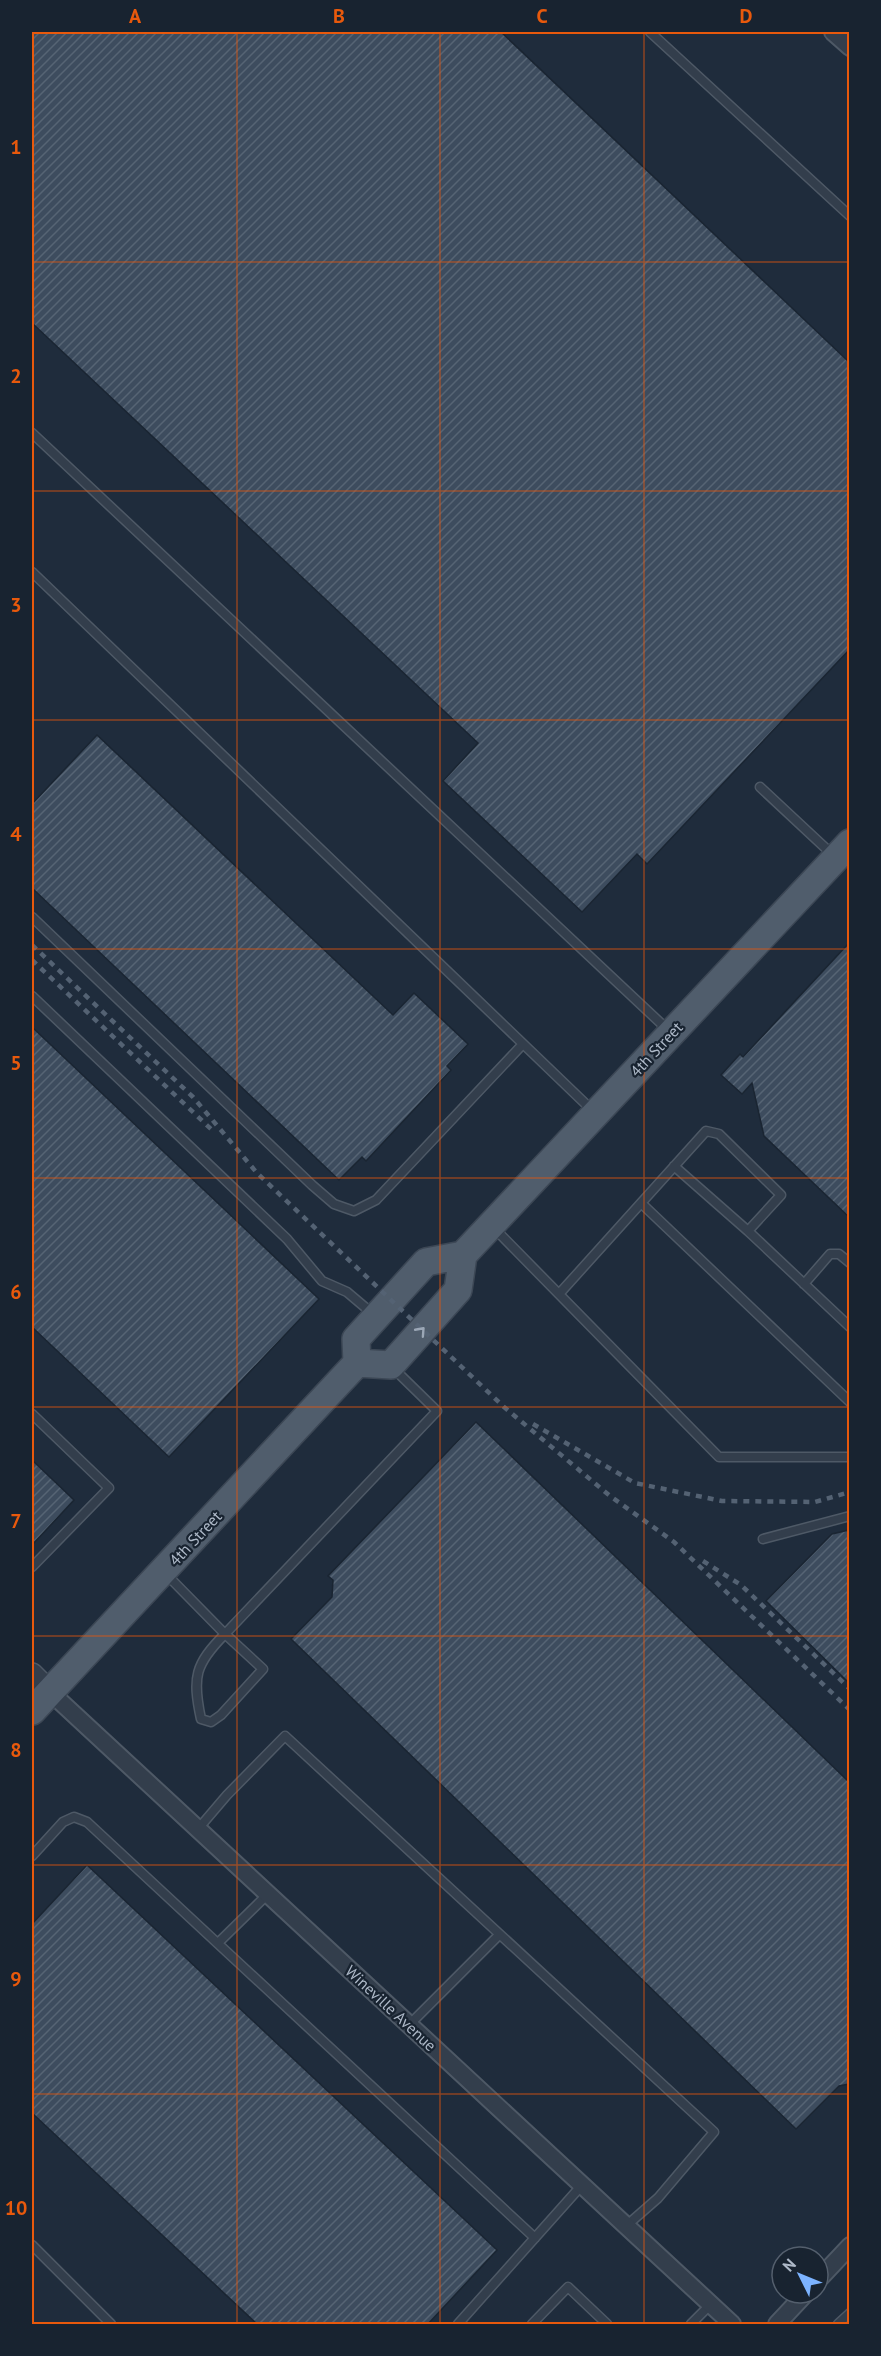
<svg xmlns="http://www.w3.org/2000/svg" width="881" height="2356" viewBox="0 0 881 2356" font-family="'PT Sans',sans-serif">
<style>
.building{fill:url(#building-hatch);stroke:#1a2532;stroke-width:1.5}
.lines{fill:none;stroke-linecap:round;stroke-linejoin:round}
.service-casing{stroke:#4e5966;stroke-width:11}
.minor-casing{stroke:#4e5966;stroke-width:20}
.tertiary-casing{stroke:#4e5966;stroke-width:24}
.primary-casing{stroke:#3c4755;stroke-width:30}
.service{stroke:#333e4c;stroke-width:8}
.minor{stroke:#333e4c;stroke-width:16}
.tertiary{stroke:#333e4c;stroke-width:21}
.primary{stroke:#505d6c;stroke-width:27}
.rail{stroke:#546273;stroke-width:4.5;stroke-dasharray:6 6;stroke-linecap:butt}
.oneway{stroke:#9ba7b6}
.grid{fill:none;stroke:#e8590c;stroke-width:1.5;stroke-opacity:0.55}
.labels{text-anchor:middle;stroke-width:4.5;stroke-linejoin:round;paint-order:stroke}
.street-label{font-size:16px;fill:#aeb9c8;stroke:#182330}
.neatline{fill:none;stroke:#e8590c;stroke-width:2}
.grid-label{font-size:20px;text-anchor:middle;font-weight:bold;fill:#e8590c}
</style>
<defs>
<pattern id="building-hatch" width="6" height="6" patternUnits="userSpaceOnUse" patternTransform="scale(1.5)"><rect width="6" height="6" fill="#3d4c5e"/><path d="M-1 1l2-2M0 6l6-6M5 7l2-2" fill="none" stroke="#566474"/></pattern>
</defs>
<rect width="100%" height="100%" fill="#1f2c3c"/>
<path class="building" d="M32 32H501L849 362V650L647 864 637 854 582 912 443 781 478 743 32 323Z
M97 735 393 1015 414 993 468 1044 447 1066 451 1070 366 1161 362 1157 339 1180 32 888V804Z
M849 943V1217L764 1136 752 1083 742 1094 721 1075 740 1054 743 1057Z
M32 1027 319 1299 169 1457 32 1327Z
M476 1422 849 1782V2084L839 2086 796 2129 291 1639 332 1597 333 1580 328 1576Z
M32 1460 74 1500 32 1545Z
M849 1530V1683L766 1601 832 1534Z
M87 1865 497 2250 427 2325H258L32 2113V1924Z"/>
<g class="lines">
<g class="service-casing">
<path id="service" d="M650 32 850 216
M32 433 668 1030
M32 572 593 1111
M760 787 834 856
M32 917 312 1185 334 1204 354 1211 376 1200 523 1044
M32 996 287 1239 322 1281 347 1292 373 1314
M674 1166 748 1231
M641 1203 850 1402
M493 1227 719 1457H850
M804 1284 830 1254H839L850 1263
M559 1294 706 1131 719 1134 781 1195 748 1231 850 1327
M32 1414 109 1488 32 1567
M763 1539 850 1516
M166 1574 225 1634 437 1411 392 1367
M225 1634 263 1669 221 1715 211 1722 201 1719C192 1677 195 1664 225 1634Z
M198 1829 227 1795 285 1736 714 2132 658 2198 626 2226
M32 1856 63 1822 74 1817 87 1822 535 2238
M218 1943 268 1894
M409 2025 499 1935
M32 2245 111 2324
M458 2324 582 2185
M532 2324 568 2287 607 2324
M691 2324 710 2305
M838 2324 850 2313"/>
</g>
<g class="minor-casing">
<path id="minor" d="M833 32 850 47
M50 1692 732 2324
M818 2280 850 2246
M777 2324 806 2293"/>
</g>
<g class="tertiary-casing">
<path id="tertiary" d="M32 1674 50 1692"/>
</g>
<g class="primary-casing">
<path id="primary" d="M357 1363 391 1365 458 1290 463 1255 850 843
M32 1711 357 1363 356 1339 426 1262 463 1255"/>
</g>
<use href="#service" class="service"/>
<use href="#minor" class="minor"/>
<use href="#tertiary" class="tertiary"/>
<use href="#primary" class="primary"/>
<path class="rail" d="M32 945 193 1097 257 1173 504 1407 610 1496 674 1542 850 1710
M32 960 212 1130
M533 1424 635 1483 722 1501 815 1502 850 1492
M703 1561 741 1585 850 1689"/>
</g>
<defs><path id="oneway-chevron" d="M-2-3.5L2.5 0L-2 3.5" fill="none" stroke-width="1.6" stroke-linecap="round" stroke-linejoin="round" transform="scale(1.5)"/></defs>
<use class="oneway" href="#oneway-chevron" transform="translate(421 1331) rotate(-48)"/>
<path class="grid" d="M237 32V2324M440 32V2324M644 32V2324M32 262H850M32 491H850M32 720H850M32 949H850M32 1178H850M32 1407H850M32 1636H850M32 1865H850M32 2094H850"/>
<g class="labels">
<g class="street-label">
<text transform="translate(656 1049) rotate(-47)" y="6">4th Street</text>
<text transform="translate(195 1538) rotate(-47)" y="6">4th Street</text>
<text transform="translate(391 2008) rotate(43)" y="6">Wineville Avenue</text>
</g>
</g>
<rect width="881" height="2356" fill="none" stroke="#182330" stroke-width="66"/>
<g transform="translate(800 2275) rotate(313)"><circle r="28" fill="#182330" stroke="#545f6d" stroke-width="1.5"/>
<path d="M0-4.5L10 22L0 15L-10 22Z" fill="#7cb3ff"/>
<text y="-9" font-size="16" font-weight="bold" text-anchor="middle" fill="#aeb9c8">N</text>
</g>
<rect x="33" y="33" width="815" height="2290" class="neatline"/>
<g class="grid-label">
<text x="135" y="23">A</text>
<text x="339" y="23">B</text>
<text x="542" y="23">C</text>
<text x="746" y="23">D</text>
<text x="16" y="154">1</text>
<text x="16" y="383">2</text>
<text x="16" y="612">3</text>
<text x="16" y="841">4</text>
<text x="16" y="1070">5</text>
<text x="16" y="1299">6</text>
<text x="16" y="1528">7</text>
<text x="16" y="1757">8</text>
<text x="16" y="1986">9</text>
<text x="16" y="2215">10</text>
</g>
</svg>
